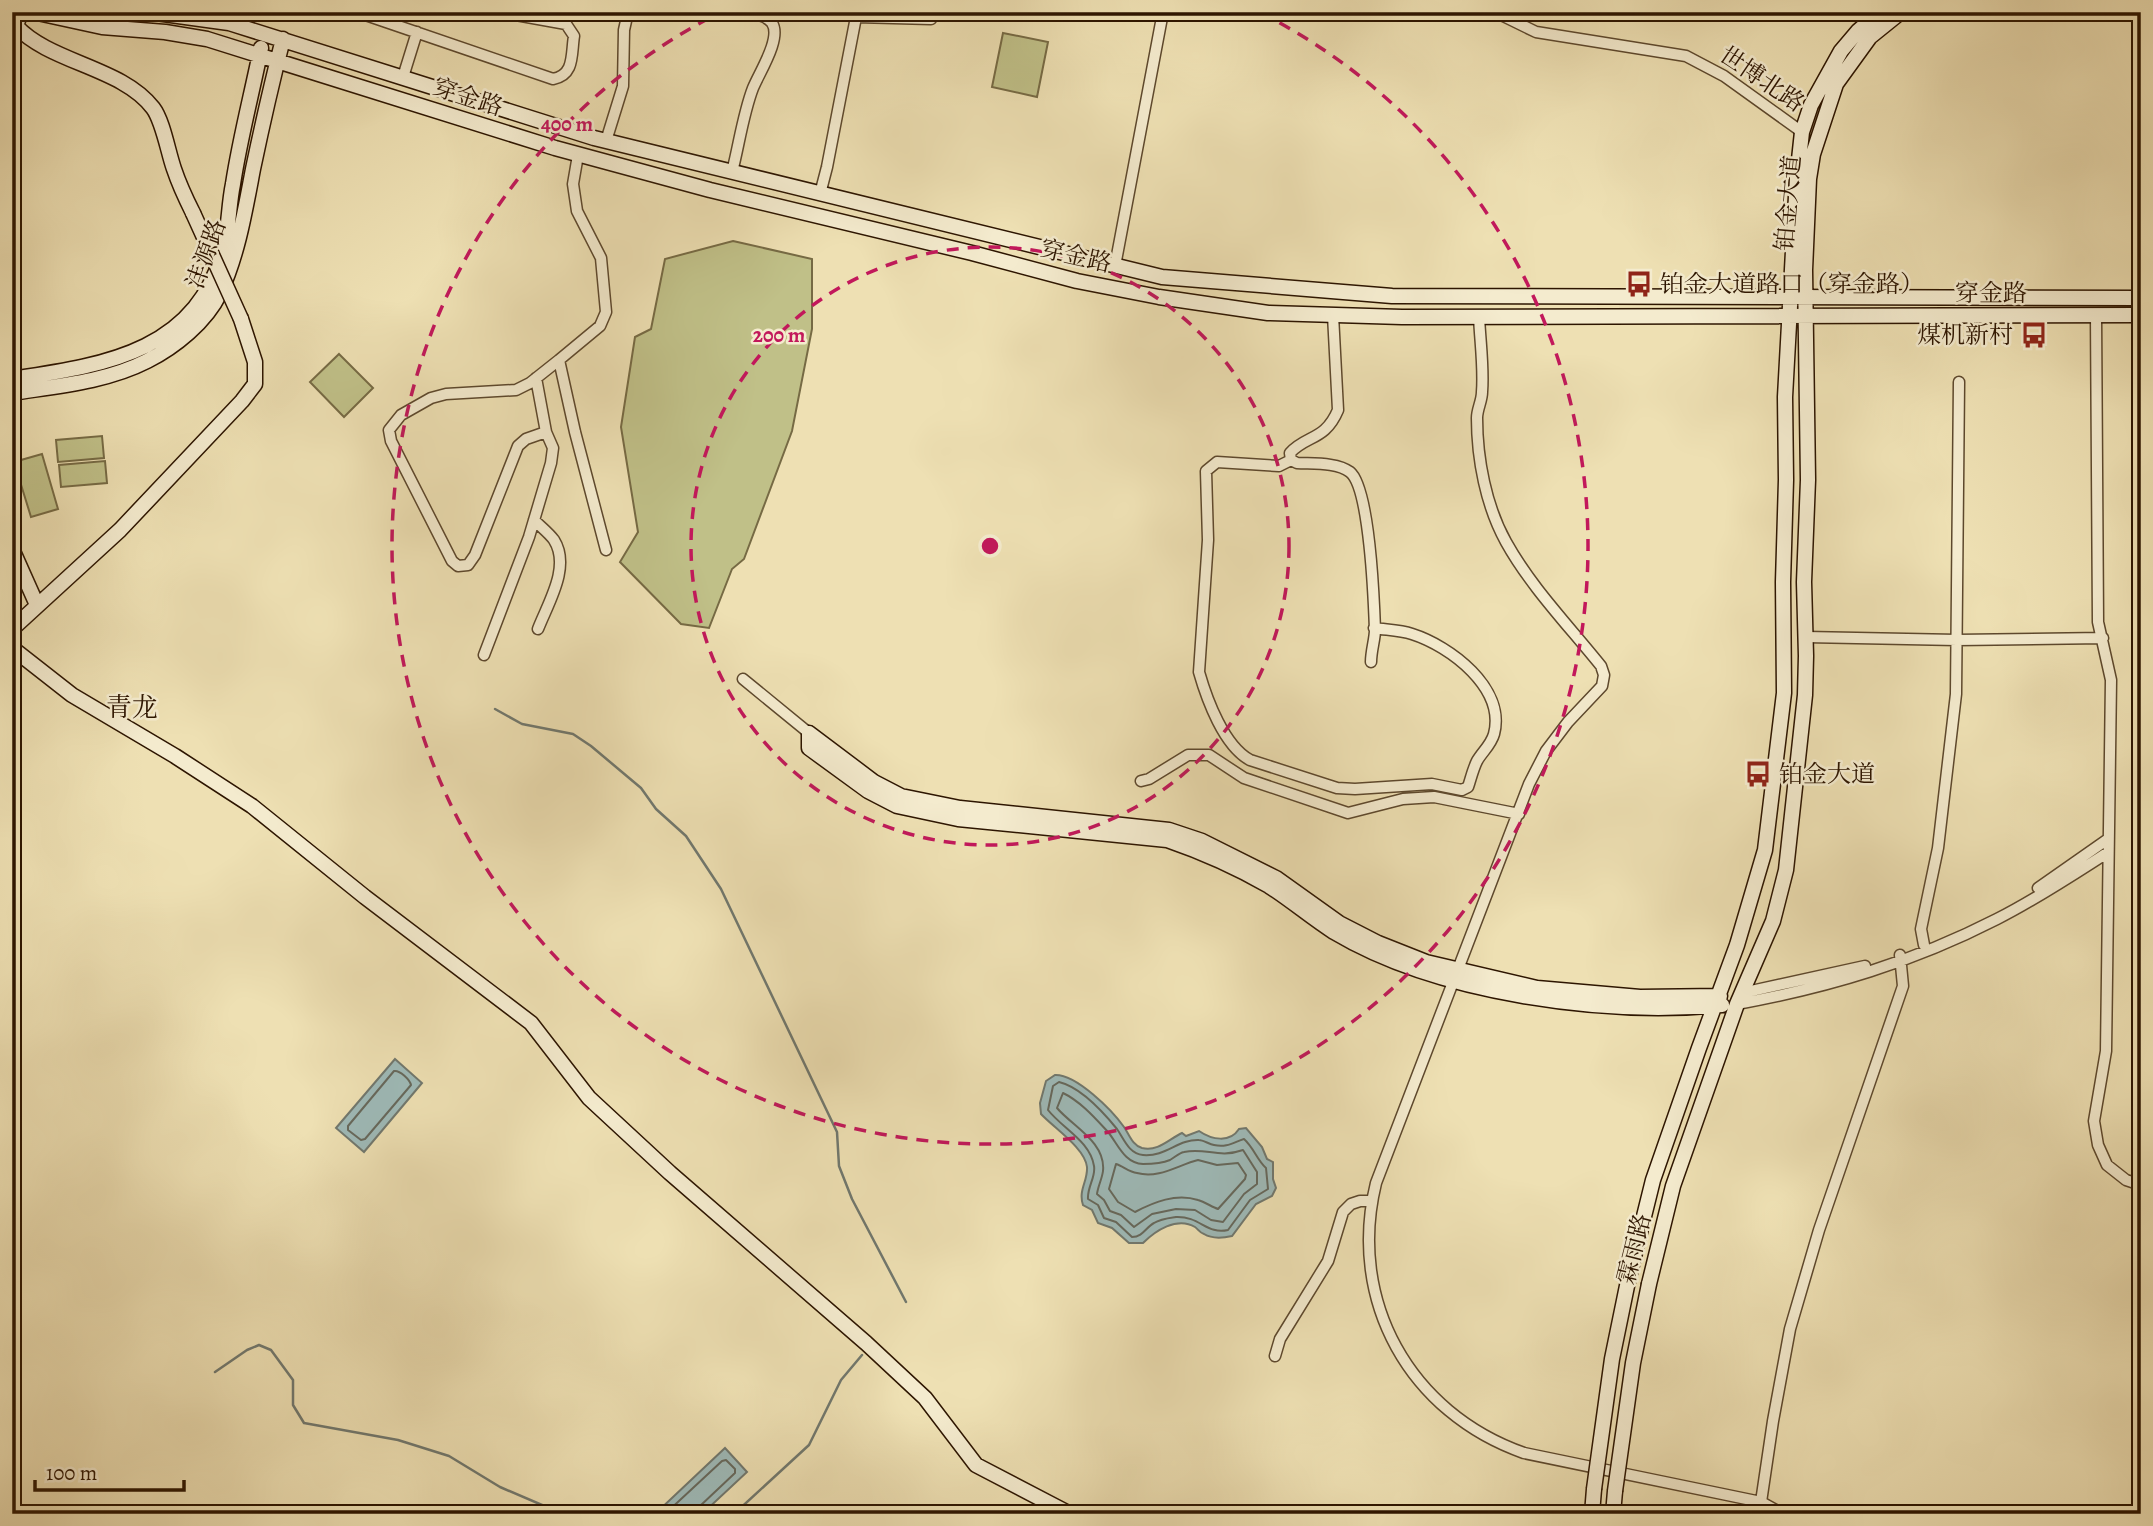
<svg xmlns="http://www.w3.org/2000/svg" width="2153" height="1526" viewBox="0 0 2153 1526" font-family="Alegreya,'Noto Serif SC',serif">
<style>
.green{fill:#c0c088;stroke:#766a44;stroke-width:2}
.water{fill:#9ebab8;stroke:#71786e;stroke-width:2}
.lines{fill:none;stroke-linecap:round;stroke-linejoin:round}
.shore{stroke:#66685c;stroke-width:2}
.stream{stroke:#71786e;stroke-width:2.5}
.street-casing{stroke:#5d482d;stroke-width:13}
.secondary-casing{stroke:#2d1500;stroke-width:17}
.street{stroke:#f4ebce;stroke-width:10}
.secondary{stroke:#f4ebce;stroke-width:14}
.secondary-bridge-casing{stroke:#2d1500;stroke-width:17;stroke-linecap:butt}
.secondary-bridge{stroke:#f4ebce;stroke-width:14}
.ring{fill:none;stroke:#c2185b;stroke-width:3.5;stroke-dasharray:12 9}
.labels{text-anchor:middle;stroke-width:5;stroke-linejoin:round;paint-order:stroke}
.street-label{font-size:24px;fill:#2d1500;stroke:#f4ebce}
.poi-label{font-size:24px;fill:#2d1500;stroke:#f4ebce;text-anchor:start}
.neighbourhood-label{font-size:26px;fill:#2d1500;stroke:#f4ebce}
.centre{fill:#c2185b;stroke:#f4ebce;stroke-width:3.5}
.ring-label{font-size:21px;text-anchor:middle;font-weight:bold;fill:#c2185b;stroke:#f4ebce;stroke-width:5;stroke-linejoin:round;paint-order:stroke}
</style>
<rect width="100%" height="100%" fill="#eee0b3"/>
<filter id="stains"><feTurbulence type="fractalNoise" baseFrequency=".00286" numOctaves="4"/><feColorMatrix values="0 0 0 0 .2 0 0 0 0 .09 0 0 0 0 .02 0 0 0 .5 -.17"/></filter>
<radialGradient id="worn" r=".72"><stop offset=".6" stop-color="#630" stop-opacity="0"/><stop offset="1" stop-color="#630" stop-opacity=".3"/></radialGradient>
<path class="green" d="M1003 33 1048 42 1037 97 992 87Z
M733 241 812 259V329L792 431 744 559 732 569 709 628 681 624 620 562 638 532 621 427 635 337 651 329 665 259Z
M339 354 373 388 344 417 310 382Z
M102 436 104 458 58 462 56 440Z
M42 454 58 509 31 517 14 462Z
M105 461 107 483 61 487 59 465Z"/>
<path class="water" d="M395 1059 422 1083 364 1152 336 1128Z
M1055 1075C1076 1074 1112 1110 1124 1127 1129 1134 1132 1145 1142 1148 1158 1152 1169 1139 1182 1133L1186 1136 1199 1131C1212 1140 1230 1143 1239 1129L1246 1128 1262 1147 1267 1159 1273 1162V1179L1276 1188 1272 1196 1256 1204 1232 1236C1223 1238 1212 1239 1204 1234 1200 1233 1198 1229 1195 1227 1177 1216 1155 1231 1143 1243H1129L1112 1228 1098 1223 1092 1210 1083 1205C1078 1190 1088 1181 1087 1167 1085 1148 1054 1128 1041 1114L1040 1103 1046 1081Z
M725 1448 747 1472 702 1514H655Z"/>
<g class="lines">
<path class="shore" d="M394 1071C400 1070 410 1080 411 1085L365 1139 361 1140 348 1130V1126Z
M1059 1082C1080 1087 1104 1113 1117 1129 1124 1139 1129 1154 1143 1155 1166 1157 1178 1139 1199 1140 1203 1140 1209 1144 1214 1145 1227 1148 1234 1142 1244 1139 1254 1148 1257 1160 1266 1168L1268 1189 1250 1200 1228 1230C1207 1235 1200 1216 1176 1217 1169 1218 1160 1219 1154 1223 1146 1227 1143 1237 1132 1237L1116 1222 1104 1218 1098 1205 1088 1199C1087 1187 1096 1177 1094 1166 1090 1141 1063 1129 1048 1110L1053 1086Z
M1063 1093C1080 1101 1095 1118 1108 1132 1118 1144 1124 1163 1143 1164 1151 1164 1163 1163 1170 1160 1175 1157 1179 1153 1184 1152 1206 1147 1218 1159 1243 1150L1257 1172V1184L1244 1194 1223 1222 1211 1220 1195 1210 1176 1209 1152 1214 1134 1227 1121 1215 1110 1211 1104 1200 1097 1194C1098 1186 1102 1179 1103 1171 1106 1142 1072 1126 1057 1108Z
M1198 1160 1217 1165 1238 1163 1246 1175 1245 1179 1218 1209C1212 1207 1205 1202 1198 1200 1176 1193 1154 1202 1135 1212L1118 1202 1109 1189 1116 1164C1123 1166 1129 1172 1137 1173 1159 1179 1178 1165 1198 1160Z
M665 1514 722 1461 726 1460 735 1469V1473L700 1506 698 1514"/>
<path class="stream" d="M495 709 522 724 573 734 591 746 641 788 656 809 686 836 721 889 837 1132 839 1166 852 1199 906 1302
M215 1372 247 1350 259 1345 271 1350 293 1380V1405L304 1423 398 1440 449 1456 500 1487 563 1514
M734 1514 809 1445 841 1380 862 1355"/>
<g class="street-casing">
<path id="street" d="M357 12 553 79C575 75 571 54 574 36L566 24 516 15
M1495 12 1536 32 1686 56 1724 76 1802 132
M403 77 417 32
M606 141 623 86 624 30 628 12
M578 155 573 184 577 211 601 258 606 312 600 326 559 360 575 432 606 550
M732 172C739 145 743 114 753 88 759 73 782 38 772 23 765 13 747 14 737 12
M820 194 827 167 856 17 931 19
M1115 266 1163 12
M1333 315 1338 410C1325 441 1306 435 1290 453L1291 460 1297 463C1312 464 1337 462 1350 472 1370 488 1374 602 1375 630 1375 639 1371 651 1371 662
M2096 315 2098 622 2111 680 2106 1051 2094 1121 2098 1145 2107 1165 2126 1180 2141 1185
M1479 316C1480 341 1484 367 1482 392 1482 401 1477 409 1477 418 1477 459 1486 506 1506 542 1531 587 1569 626 1601 666L1604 675 1602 686 1568 722 1546 751 1529 784 1376 1183C1347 1301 1410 1413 1524 1453L1761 1502
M546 432 526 439 518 446 475 555 468 565 458 566 452 561 391 441 389 430 401 415 431 398 446 394 516 390 530 383 559 360
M1291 460 1279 466 1217 462 1206 471 1208 540 1199 672C1207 700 1224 746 1250 760L1337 788 1355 789 1432 784 1462 790 1468 787C1471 778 1473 769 1477 761 1482 752 1491 745 1494 734 1506 688 1450 646 1412 634 1400 630 1387 630 1374 628
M534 520C541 527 549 533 554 540 571 567 548 603 538 629
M1806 637 1957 640 2103 638
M484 655 529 537 551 463 553 448 546 432 536 378
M743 679 809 733
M1141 781 1149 779 1188 755H1209L1244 778 1348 813 1403 799 1434 797 1519 814
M2038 888 2108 839
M1924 945 1921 929 1938 848 1956 694 1959 382
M1742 993 1865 966
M1737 1004C1830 987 1913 962 1997 919 2035 900 2071 876 2107 853
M1275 1356 1280 1339 1328 1261 1343 1212 1351 1204 1360 1201H1371
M1783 1514 1761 1502 1773 1421 1790 1329 1819 1230 1903 986 1900 955"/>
</g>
<g class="secondary-casing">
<path id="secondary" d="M21 12 16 26C50 63 122 67 153 108 163 121 168 152 174 169 179 184 186 199 193 213
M33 12 102 27 165 32 207 39 555 148 710 190 972 253 1077 281 1159 297 1268 313 1402 317 2141 315
M149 12 229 23 594 138 1162 277 1392 296 2141 298
M12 379C105 365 200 352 225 243 229 224 229 203 233 184 240 138 252 93 261 48
M12 393C57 386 106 382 147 361 175 347 206 322 220 293 238 254 245 211 253 169 262 126 272 82 283 39
M12 549 37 605
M12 629 120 530 242 401 255 384V362L241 319
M12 648 72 695 175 756 252 806 365 897 531 1023 589 1098 670 1173 866 1343 925 1398 976 1465 1070 1514
M809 733V748L868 791 897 806 958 819 1167 840C1202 852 1236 867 1269 886 1291 900 1312 918 1334 932 1438 994 1603 1016 1722 1005
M809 733 874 782 901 796 960 808 1169 830 1202 841 1276 878 1339 923 1378 943 1426 962 1537 988 1640 997 1720 996
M1628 1281 1653 1180 1699 1048 1737 945 1765 850 1784 693 1783 582 1786 480 1785 397 1797 178 1802 132 1811 105 1841 51 1858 31 1880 12
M1649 1284 1673 1186 1737 1004 1773 921 1786 870 1805 695 1806 656 1804 582 1808 480 1805 270 1809 179 1813 154 1836 84 1870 37 1901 12
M1592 1514 1594 1489
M1613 1514 1615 1491"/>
</g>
<use href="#street" class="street"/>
<use href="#secondary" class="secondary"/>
<g class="secondary-bridge-casing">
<path id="secondary-bridge" d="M193 213 241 319
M1594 1489 1612 1359 1628 1281
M1615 1491 1633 1363 1649 1284"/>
</g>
<use href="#secondary-bridge" class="secondary-bridge"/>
</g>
<g class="ring">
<circle cx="990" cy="546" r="299"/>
<path d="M1261 13A598 598 0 1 1 719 13"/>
</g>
<defs>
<g id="bus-bare" transform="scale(2.1)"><path d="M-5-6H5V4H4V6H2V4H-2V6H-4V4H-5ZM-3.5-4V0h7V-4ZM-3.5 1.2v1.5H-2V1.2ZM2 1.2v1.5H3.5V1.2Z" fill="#8f2418" stroke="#f4ebce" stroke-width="2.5" paint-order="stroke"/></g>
</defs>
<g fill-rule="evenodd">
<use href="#bus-bare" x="1639" y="284"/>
<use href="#bus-bare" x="2034" y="335"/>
<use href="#bus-bare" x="1758" y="774"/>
</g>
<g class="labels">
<g class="street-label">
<text transform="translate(1762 79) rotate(34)" y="8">世博北路</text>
<text transform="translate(468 97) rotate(18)" y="8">穿金路</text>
<text transform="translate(1788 203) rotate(-85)" y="8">铂金大道</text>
<text transform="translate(206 254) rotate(-70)" y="8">沣源路</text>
<text transform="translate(1076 256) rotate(13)" y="8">穿金路</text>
<text x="1991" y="301">穿金路</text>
<text transform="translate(1634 1249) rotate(-76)" y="8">霖雨路</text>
</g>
<g class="poi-label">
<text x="1660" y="292">铂金大道路口（穿金路）</text>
<text x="2013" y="343" text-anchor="end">煤机新村</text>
<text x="1779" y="782">铂金大道</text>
</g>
<g class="neighbourhood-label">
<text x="132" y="716">青龙</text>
</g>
</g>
<circle cx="990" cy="546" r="10" class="centre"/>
<g class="ring-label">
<text x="567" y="131">400 m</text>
<text x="779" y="342">200 m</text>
</g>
<rect width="2153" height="1526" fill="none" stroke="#eee0b3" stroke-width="42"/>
<rect x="14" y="14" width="2125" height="1498" fill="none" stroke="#2d1500" stroke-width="3.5"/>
<rect x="21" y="21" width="2111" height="1484" fill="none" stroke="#2d1500" stroke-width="2"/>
<path d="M35 1480v10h149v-10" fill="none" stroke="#2d1500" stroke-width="3.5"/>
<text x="46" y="1480" font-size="21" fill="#2d1500" stroke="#f4ebce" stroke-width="5" paint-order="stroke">100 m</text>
<rect width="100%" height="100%" filter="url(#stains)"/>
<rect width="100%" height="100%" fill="url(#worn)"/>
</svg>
